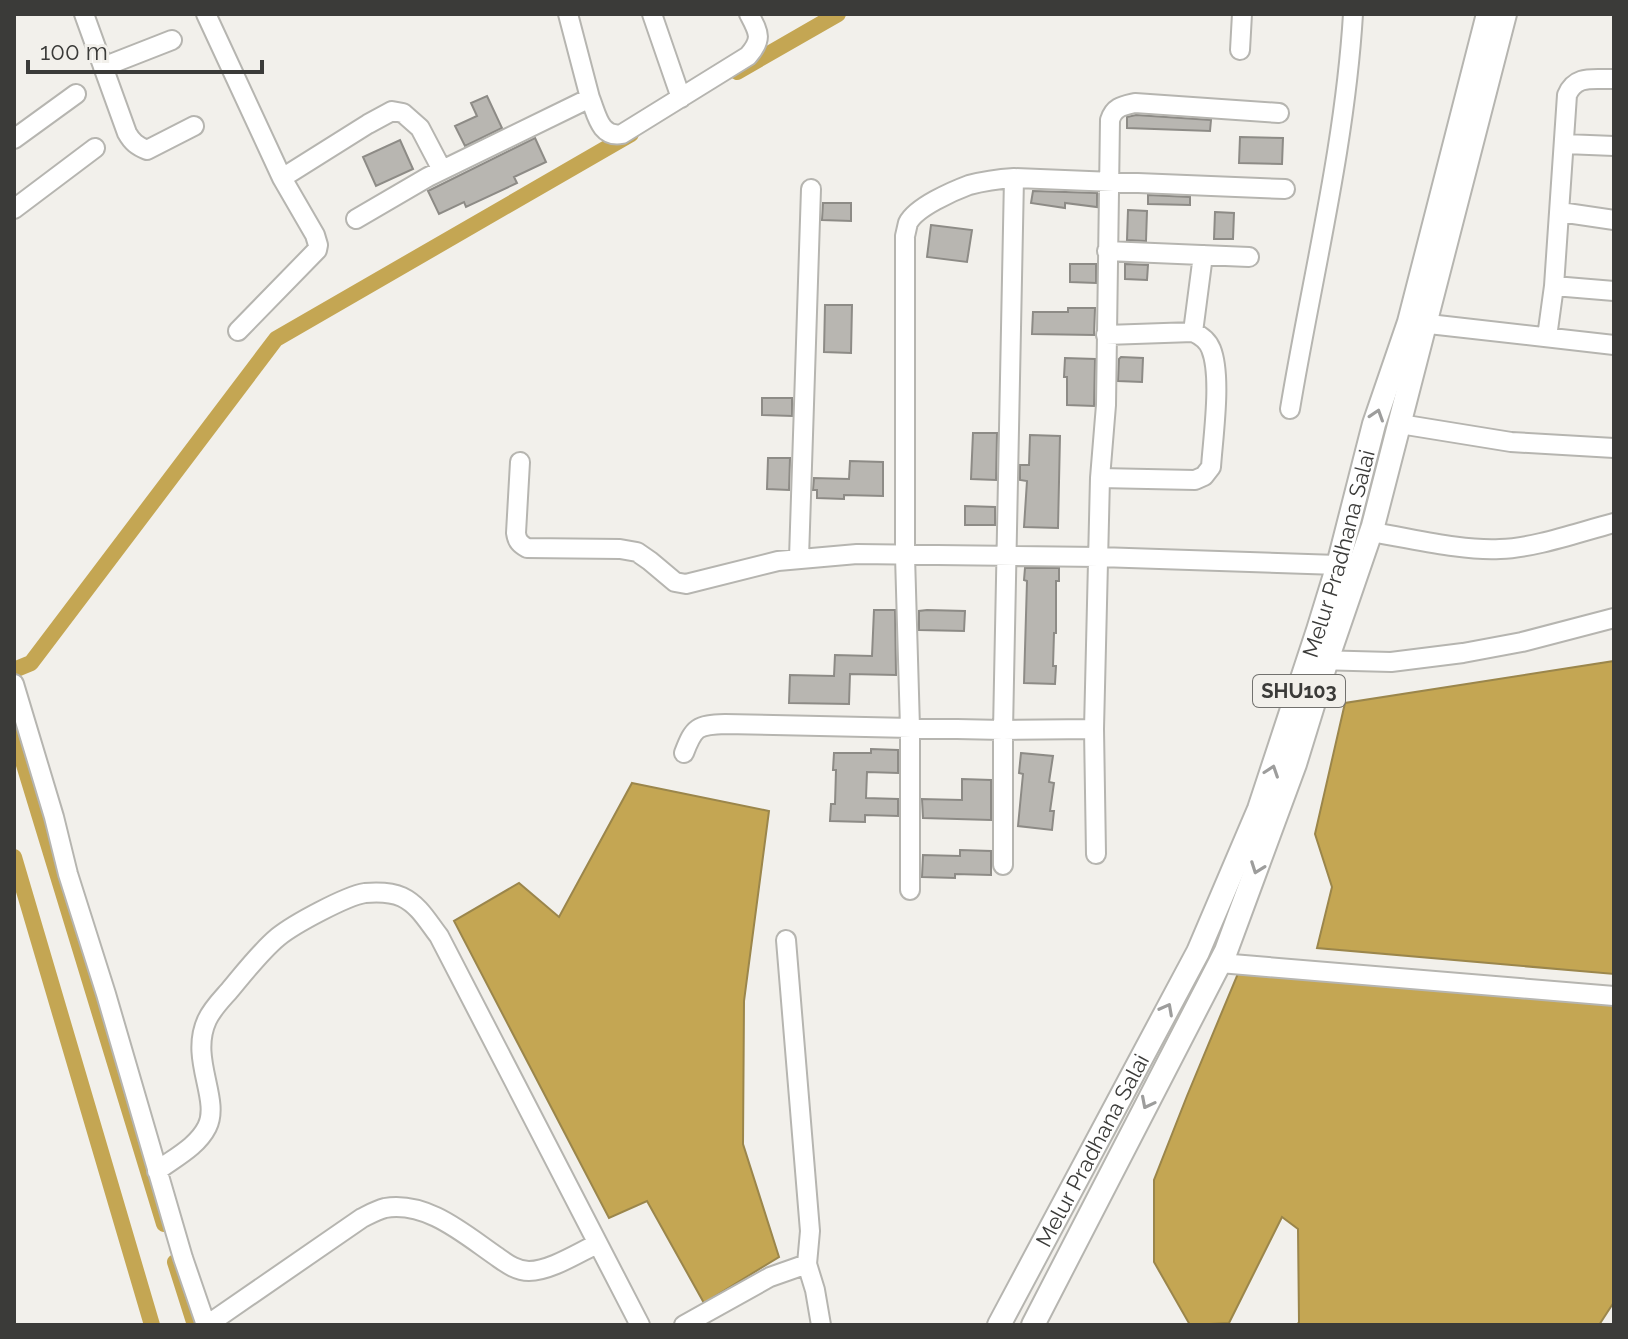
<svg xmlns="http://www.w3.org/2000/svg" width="1628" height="1339" viewBox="0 0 1628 1339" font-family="Raleway,sans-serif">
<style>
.water{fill:#c4a653;stroke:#9b864b;stroke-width:2}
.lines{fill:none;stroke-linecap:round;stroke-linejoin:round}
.canal{stroke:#c4a653;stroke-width:16}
.building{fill:#b8b6b1;stroke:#8d8b86;stroke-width:2}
.minor-casing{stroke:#b6b5b0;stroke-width:22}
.major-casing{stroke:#b6b5b0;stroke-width:26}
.minor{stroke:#fff;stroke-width:18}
.major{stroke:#fff;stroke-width:22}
.oneway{stroke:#9d9d9c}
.labels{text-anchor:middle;stroke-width:6;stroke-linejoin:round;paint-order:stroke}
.shield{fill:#f2f0eb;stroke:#72716e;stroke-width:2}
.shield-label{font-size:20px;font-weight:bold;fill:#3b3b39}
.street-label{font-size:22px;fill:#3b3b39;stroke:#f2f0eb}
</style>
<rect width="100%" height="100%" fill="#f2f0eb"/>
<path class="water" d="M1614 661V974L1317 948 1332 887 1315 834 1345 703Z
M632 783 769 811 744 1001 743 1144 779 1257 704 1303 647 1201 609 1218 454 921 519 883 559 917Z
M1239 971 1614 1003V1302L1599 1325H1297L1299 1322 1298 1229 1282 1217 1229 1323 1190 1325 1154 1262V1180L1187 1096Z"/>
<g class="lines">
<path class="canal" d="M737 72 838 14
M14 670 31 663 276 339 631 134
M14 732 164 1224
M14 857 152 1325
M175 1262 195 1325"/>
</g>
<path class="building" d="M487 96 502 128 465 146 455 126 477 116 471 103Z
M1136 115 1211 120 1210 131 1127 128V117Z
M1240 137 1283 138 1282 164 1239 163Z
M535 138 546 162 514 177 517 183 466 207 464 202 439 214 428 191Z
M400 140 413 169 376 186 363 157Z
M1033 191 1097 193V207L1065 203V208L1031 203Z
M1148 195 1190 197V205L1148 204Z
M823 203H851V221L822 220Z
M1128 210 1147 211 1146 241 1127 240Z
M1215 212 1234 213 1233 239H1214Z
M931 225 972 230 967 262 927 257Z
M1070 264H1096V283L1070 282Z
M1125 264 1148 265 1147 280 1125 279Z
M825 305H852L851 353 824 352Z
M1068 308H1095L1094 335 1032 334 1033 312H1068Z
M1121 357 1143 358 1142 382 1118 381 1119 359Z
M1065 358 1095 359 1094 406 1067 405V377H1064Z
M762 398H792V416L762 415Z
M973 433H997L996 480 971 479Z
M1030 435 1060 436 1058 528 1024 527 1027 481 1020 480V465H1029Z
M768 458H790L789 490 767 489Z
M850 461 883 462V496L844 495V499L817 498V490H813L814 478 849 479Z
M965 506 995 507V525H965Z
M1025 568H1059V581H1056V633H1054L1053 666H1056L1055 684 1024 683 1027 581 1024 580Z
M874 610H895L896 675 850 674 849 704 789 703 790 675 834 676 835 655 872 656Z
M927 610 965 611 964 631 919 630V611Z
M871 749 898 750V773L867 772 866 798 898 799V816L865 815V822L830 821 831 804H835L836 770H833L834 753H871Z
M1021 753 1053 756 1049 782 1054 783 1050 811H1054L1052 830 1018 826 1023 774 1019 773Z
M962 779 991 780V820L923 818 922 799 962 800Z
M960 850 991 851V875L955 874V878L922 877 923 855 960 856Z"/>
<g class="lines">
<g class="minor-casing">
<path id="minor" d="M84 14 127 133C132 142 137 146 147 150L194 126
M206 14 282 178
M568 14 590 98
M652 14 681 98
M1240 50 1242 14
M103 67 172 40
M14 139 76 94
M1565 144 1614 146
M14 209 95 148
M1560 212 1614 220
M356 219 428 177 590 98C597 115 600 138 622 134L748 56C763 39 759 33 749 14
M1107 251 1249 257
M1554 286 1614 291
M1411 322 1614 345
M238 331 317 250 318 245 315 235 282 178 368 124 392 111 403 113 420 128 442 170
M1193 332 1203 255
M1547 337 1554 286 1567 95C1576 74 1594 80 1614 79
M1290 409C1312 277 1345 147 1353 14
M1400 424 1511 442 1614 448
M520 462 516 533C517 541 520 544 527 548L620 549 637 552 650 561 675 582 686 584 778 561 857 554 1099 557 1338 565 1351 568
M1100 478 1195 480 1204 476 1211 467C1213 437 1222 376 1211 349 1208 341 1202 336 1193 332L1106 335
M1371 532C1411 538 1460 551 1500 549 1535 548 1579 532 1614 523
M799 558 811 189
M1316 660 1391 662 1463 653 1522 642 1614 618
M14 684 54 817 68 874 106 994 183 1258 206 1325
M684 753C694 727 697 725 725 724L1003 730 1094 729
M1096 854 1094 729 1100 478 1106 405 1110 120C1114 107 1122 106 1135 103L1279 113
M1003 865V730L1014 178
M910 890V728L905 556V236C906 232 907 227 908 223 916 207 953 191 969 185 984 181 999 179 1014 178L1285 189
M786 940 810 1231 807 1264
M1220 963 1614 996
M157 1171C174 1158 197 1147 207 1127 221 1099 189 1059 207 1020 212 1009 221 1000 229 991 245 972 260 952 278 937 294 924 346 896 365 893 377 892 391 892 402 897 419 905 428 922 439 936L640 1325
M207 1325 362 1218C370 1214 377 1210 385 1208 427 1201 464 1234 496 1256 506 1263 516 1271 529 1271 550 1271 578 1253 597 1244
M684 1325 770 1277 807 1264 815 1290 821 1325"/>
</g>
<g class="major-casing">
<g id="major">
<path id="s1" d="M999 1325 1198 952 1259 809 1318 630 1338 565 1374 424 1409 322 1488 14"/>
<path d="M1033 1325 1226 951 1295 764 1327 660 1373 526 1505 14"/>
</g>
</g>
<use href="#minor" class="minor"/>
<use href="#major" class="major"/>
</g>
<defs><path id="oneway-chevron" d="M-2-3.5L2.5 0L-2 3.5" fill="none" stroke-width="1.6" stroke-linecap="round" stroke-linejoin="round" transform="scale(2)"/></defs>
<g class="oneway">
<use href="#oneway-chevron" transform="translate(1377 415) rotate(-72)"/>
<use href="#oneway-chevron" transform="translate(1272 771) rotate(-71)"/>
<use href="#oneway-chevron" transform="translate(1257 868) rotate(110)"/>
<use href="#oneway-chevron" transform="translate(1167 1009) rotate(-62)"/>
<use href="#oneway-chevron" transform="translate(1147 1103) rotate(117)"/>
</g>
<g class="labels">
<rect class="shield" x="1253" y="675" width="92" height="32" rx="6"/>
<g class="shield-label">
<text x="1299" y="698">SHU103</text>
</g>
<g class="street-label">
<text dy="8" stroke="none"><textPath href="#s1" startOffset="846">Melur Pradhana Salai</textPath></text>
<text dy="8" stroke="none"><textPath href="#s1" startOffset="198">Melur Pradhana Salai</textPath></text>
</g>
</g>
<rect width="1628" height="1339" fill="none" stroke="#3b3b39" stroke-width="32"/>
<path d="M28 60v12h234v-12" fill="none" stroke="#3b3b39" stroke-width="4"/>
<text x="40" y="60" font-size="24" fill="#3b3b39" stroke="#f2f0eb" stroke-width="6" paint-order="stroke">100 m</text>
</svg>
